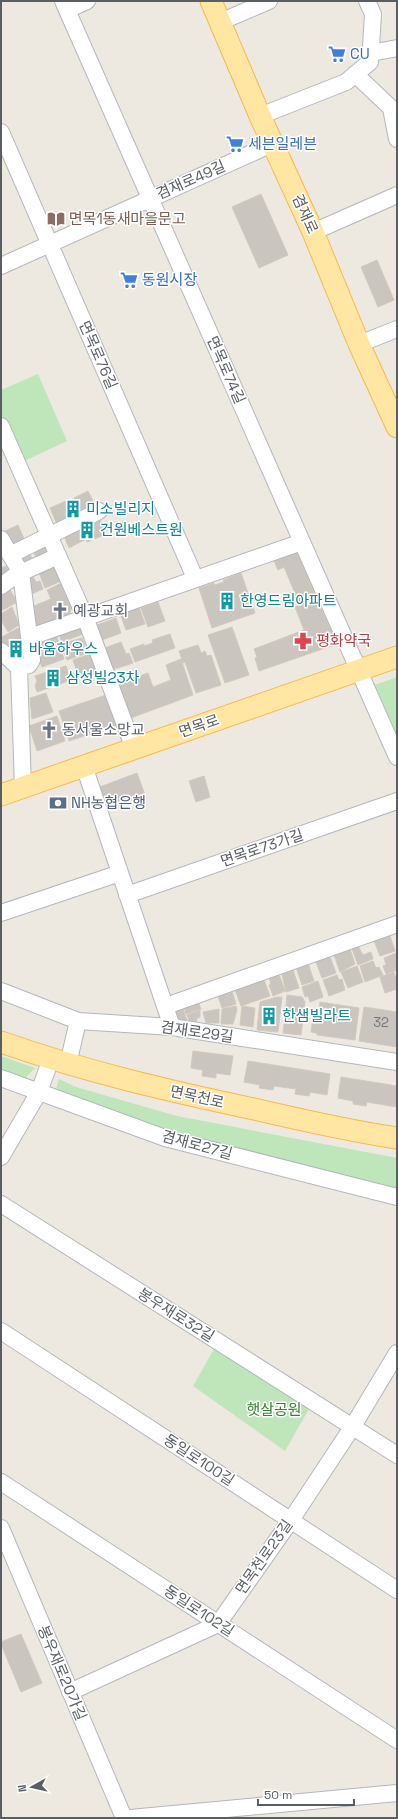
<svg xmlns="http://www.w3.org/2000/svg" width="398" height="1819" viewBox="0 0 398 1819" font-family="'Space Grotesk','Noto Sans KR',sans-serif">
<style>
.green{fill:#bfe6ba}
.building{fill:#cac5bf;stroke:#d2c9be}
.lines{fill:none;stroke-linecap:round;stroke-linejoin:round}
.minor-casing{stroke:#b3b7bc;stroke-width:18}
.major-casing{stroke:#f9b74d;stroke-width:23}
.minor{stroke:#fff;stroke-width:16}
.major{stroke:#ffe6a3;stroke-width:21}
.labels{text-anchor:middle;stroke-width:3;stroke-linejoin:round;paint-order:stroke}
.number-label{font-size:13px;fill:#757879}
.shop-label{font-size:15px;fill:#366cbe;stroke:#fff;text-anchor:start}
.street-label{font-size:15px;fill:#595e62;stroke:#fff}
.education-label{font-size:15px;fill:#785e54;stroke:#fff;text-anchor:start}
.culture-label{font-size:15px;fill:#0d838f;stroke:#fff;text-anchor:start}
.worship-label{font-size:15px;fill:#5b616d;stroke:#fff;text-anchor:start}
.health-label{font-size:15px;fill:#be3a42;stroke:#fff;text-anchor:start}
.service-label{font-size:15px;fill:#4e5e75;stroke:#fff;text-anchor:start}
.park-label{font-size:15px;fill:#34832f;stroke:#fff}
</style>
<rect width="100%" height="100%" fill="#ede9e0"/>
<path class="green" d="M38 374 67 441 18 464 1 426V390Z
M397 677V736L375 685Z
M1 1056 35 1068 22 1082 1 1074Z
M59 1079 76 1087 177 1116 397 1158V1190L172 1131 55 1092Z
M218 1342 313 1402 285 1451 193 1386Z"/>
<path class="building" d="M261 194 288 255 259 268 232 207Z
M377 260 394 300 378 307 361 267Z
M88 491 97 509 58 527 50 508 66 501V503L72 502 75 500 74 498Z
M99 517 106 534 87 542 86 539 69 548 63 533Z
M18 525 25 541 10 548 3 532Z
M43 543 50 557 38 562 32 549Z
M288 551 298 554 317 599 300 605 284 567 278 570 272 556Z
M29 552 34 563 22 569 20 556Z
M52 564 61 581 45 588 38 570Z
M6 566 12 575 1 583V568Z
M31 573 36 582 40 581 43 589 29 595 26 574Z
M241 573 255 613 212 628 199 588 214 583V585L224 582 223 580Z
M62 583 72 607 69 615 38 629 29 608 51 599 47 590Z
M9 588 17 602 3 610 1 607V592Z
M317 599 337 644 259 671 255 658 257 657 254 649 304 630 295 607Z
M158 602 165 621 148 627 141 608Z
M12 607 19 625 8 632 1 620V614Z
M139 607 145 624 126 630 120 613Z
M116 618 121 633 102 640 97 625Z
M77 625 81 628 83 634 62 642 58 632Z
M232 627 249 675 225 683 208 635Z
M18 628 21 634 25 656 15 658 2 642V637Z
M56 634 64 659 42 667 38 656 41 655 39 650 37 651 33 642Z
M170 634 175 648 135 662 130 649 144 644V646L153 643 152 640Z
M82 638 88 653 67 660 61 644Z
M121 642 126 654 129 653 133 663 109 671 102 649Z
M198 645 201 653 205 651 207 656 211 655 221 685 196 693 185 662 183 663 179 651Z
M90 654 97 672 82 678 81 675 78 676 73 660Z
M181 659 193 695 128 719 116 685 148 673 153 687 171 680 166 665Z
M66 666 71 680 37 692 35 686 37 681 35 676Z
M46 693 53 712 32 719 30 698Z
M106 695 117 725 69 741 59 711Z
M57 716 65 741 37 751 29 726Z
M137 773 145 795 105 810 97 788Z
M204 776 210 797 196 802 189 781Z
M389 933 395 951 380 956 373 938Z
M357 944 363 955 371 952 373 959 358 965 351 946Z
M349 946 355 964 340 972 333 952Z
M396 953 397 970 386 974 383 966 386 965 384 958Z
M329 954 336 973 322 978 315 959Z
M373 961 376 968 379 967 383 975 365 982 360 966Z
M308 963 314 981 302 985 296 967Z
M357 966 363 982 348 988 341 972Z
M292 967 299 988 286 992 281 970Z
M278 972 285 991 273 996 269 985 271 984 268 975Z
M394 972 397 981V989L385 993 380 977Z
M337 975 339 980 342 979 345 990 329 996 323 980Z
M263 977 270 996 241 1006 234 987Z
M318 981 323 997 310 1002 308 996 305 997 302 987Z
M231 988 236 1004 222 1008 217 993Z
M287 995 302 997 305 1002 301 1035 283 1033Z
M277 997H282L278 1032 257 1030 260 1002Z
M198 1001 201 1009 186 1014 183 1003Z
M320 1002 359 1008 355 1040 317 1035V1033L311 1032 314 1010 319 1011Z
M182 1005 187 1021 182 1022 181 1019 178 1020 177 1017 174 1018 171 1009Z
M236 1006 237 1010 233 1024H221L222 1009Z
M242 1006 255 1008 253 1027 240 1025Z
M364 1007 397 1012V1047L359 1041Z
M219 1009V1023H206L203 1012Z
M200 1010V1017L196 1019 197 1021 190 1024 187 1015Z
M193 1051 233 1056 230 1075 216 1073V1078L202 1076 203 1070 191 1068Z
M248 1061 330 1074 327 1095 310 1092 309 1096 295 1094 296 1089 274 1086 273 1090 259 1088 260 1085 244 1082Z
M341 1077 397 1086V1107L367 1102 366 1106 353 1104V1101L338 1098Z
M21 1634 42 1683 21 1692 1 1644V1642Z"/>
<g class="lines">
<g class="minor-casing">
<path id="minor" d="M63 1 397 757
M67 10 87 1
M220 22 269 1
M371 53 397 48
M355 74 391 108 397 139
M260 116 346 82 370 62 373 14 367 1
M1 132 195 578
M313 232 397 195
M1 266 272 144
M359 344 397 329
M1 426 85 617 134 749
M1 539 21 573 32 660 29 665 19 668 23 788
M10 555 99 511
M1 586 16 575 58 556
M30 637 302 542
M1 651 19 668
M84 766 172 1027
M127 895 397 801
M1 913 120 873
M1 991 78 1021 172 1027 397 1062
M166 1006 397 924
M68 1064 78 1021
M1 1078 165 1138 397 1197
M1 1157 39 1092 51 1059
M1 1204 397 1455
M1 1331 397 1590
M1 1482 397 1740
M1 1528 124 1818
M70 1692 218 1624 291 1520 353 1426 397 1353
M130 1818 397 1793"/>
</g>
<g class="major-casing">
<path id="major" d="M211 1 260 116 313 232 359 344 397 427
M1 795 397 657
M1 1042C83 1071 169 1091 254 1109 301 1120 349 1131 397 1138"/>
</g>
<use href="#minor" class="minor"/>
<use href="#major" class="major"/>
</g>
<defs>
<g id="supermarket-bare" transform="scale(1.38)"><path d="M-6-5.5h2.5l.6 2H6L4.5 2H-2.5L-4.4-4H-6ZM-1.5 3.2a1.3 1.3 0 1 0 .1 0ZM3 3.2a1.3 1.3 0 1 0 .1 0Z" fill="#3f7fe0" stroke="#fff" stroke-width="2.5" paint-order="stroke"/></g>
<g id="library-bare" transform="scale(1.38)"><path d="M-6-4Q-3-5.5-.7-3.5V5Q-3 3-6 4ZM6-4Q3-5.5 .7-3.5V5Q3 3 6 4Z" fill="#8d6e63" stroke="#fff" stroke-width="2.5" paint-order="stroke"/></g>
<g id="building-bare" transform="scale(1.38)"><path d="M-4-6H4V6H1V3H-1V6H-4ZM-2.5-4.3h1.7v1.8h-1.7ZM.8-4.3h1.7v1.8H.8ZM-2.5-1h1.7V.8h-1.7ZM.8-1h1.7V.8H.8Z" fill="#0f9aa8" stroke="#fff" stroke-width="2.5" paint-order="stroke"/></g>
<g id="church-bare" transform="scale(1.38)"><path d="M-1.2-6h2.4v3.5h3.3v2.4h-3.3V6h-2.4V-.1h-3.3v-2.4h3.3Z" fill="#6b7280" stroke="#fff" stroke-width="2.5" paint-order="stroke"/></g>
<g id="pharmacy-bare" transform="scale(1.38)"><path d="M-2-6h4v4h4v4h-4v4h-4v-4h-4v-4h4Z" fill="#e0444e" stroke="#fff" stroke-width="2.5" paint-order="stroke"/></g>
<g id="bank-bare" transform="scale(1.38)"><path d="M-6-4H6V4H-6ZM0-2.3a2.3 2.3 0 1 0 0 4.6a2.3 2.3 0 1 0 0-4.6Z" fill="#5c6f8a" stroke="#fff" stroke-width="2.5" paint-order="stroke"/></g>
</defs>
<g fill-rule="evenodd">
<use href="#supermarket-bare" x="337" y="54"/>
<use href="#supermarket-bare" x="235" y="144"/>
<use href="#library-bare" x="56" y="219"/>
<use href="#supermarket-bare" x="129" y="280"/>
<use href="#building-bare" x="73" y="509"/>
<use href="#building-bare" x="87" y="530"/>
<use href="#building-bare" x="227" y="601"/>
<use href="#church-bare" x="60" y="611"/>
<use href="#pharmacy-bare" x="303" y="641"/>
<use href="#building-bare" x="16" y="649"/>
<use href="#building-bare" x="53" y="678"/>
<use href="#church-bare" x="49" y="730"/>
<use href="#bank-bare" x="58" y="803"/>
<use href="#building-bare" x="269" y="1016"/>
</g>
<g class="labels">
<g class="number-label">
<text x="381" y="1027">32</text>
</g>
<g class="shop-label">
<text x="350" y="59">CU</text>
<text x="248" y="149">세븐일레븐</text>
<text x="142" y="285">동원시장</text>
</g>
<g class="street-label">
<text transform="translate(191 180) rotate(-24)" y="5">겸재로49길</text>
<text transform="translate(305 214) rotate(66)" y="5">겸재로</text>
<text transform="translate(98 355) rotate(66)" y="5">면목로76길</text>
<text transform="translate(226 370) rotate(66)" y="5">면목로74길</text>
<text transform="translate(199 726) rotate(-19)" y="5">면목로</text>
<text transform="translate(262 848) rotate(-19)" y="5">면목로73가길</text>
<text transform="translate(197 1032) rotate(8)" y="5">겸재로29길</text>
<text transform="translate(197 1097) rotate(13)" y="5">면목천로</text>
<text transform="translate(197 1145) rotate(15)" y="5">겸재로27길</text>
<text transform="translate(176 1315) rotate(32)" y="5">봉우재로32길</text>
<text transform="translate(199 1460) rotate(33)" y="5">동일로100길</text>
<text transform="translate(264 1557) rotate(-55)" y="5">면목천로23길</text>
<text transform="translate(199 1611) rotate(33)" y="5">동일로102길</text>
<text transform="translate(62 1673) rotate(67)" y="5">봉우재로20가길</text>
</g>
<g class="education-label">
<text x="69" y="224">면목1동새마을문고</text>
</g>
<g class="culture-label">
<text x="86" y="514">미소빌리지</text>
<text x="100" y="535">건원베스트원</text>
<text x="240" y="606">한영드림아파트</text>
<text x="29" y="654">바움하우스</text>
<text x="66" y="683">삼성빌23차</text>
<text x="282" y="1021">한샘빌라트</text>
</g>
<g class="worship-label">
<text x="73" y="616">예광교회</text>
<text x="62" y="735">동서울소망교</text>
</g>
<g class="health-label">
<text x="316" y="646">평화약국</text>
</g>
<g class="service-label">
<text x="71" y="808">NH농협은행</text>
</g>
<g class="park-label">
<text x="274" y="1415">햇살공원</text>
</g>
</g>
<rect width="398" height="1819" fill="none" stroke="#595e62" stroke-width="4"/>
<g transform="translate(32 1787) rotate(262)" stroke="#ffffff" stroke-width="3" paint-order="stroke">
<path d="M0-3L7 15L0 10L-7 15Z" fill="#595e62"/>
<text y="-6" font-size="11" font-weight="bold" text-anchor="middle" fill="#595e62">N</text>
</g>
<path d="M258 1799v6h96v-6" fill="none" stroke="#595e62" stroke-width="2"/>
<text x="264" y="1799" font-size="12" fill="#595e62" stroke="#ffffff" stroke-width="3" paint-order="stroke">50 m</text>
</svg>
